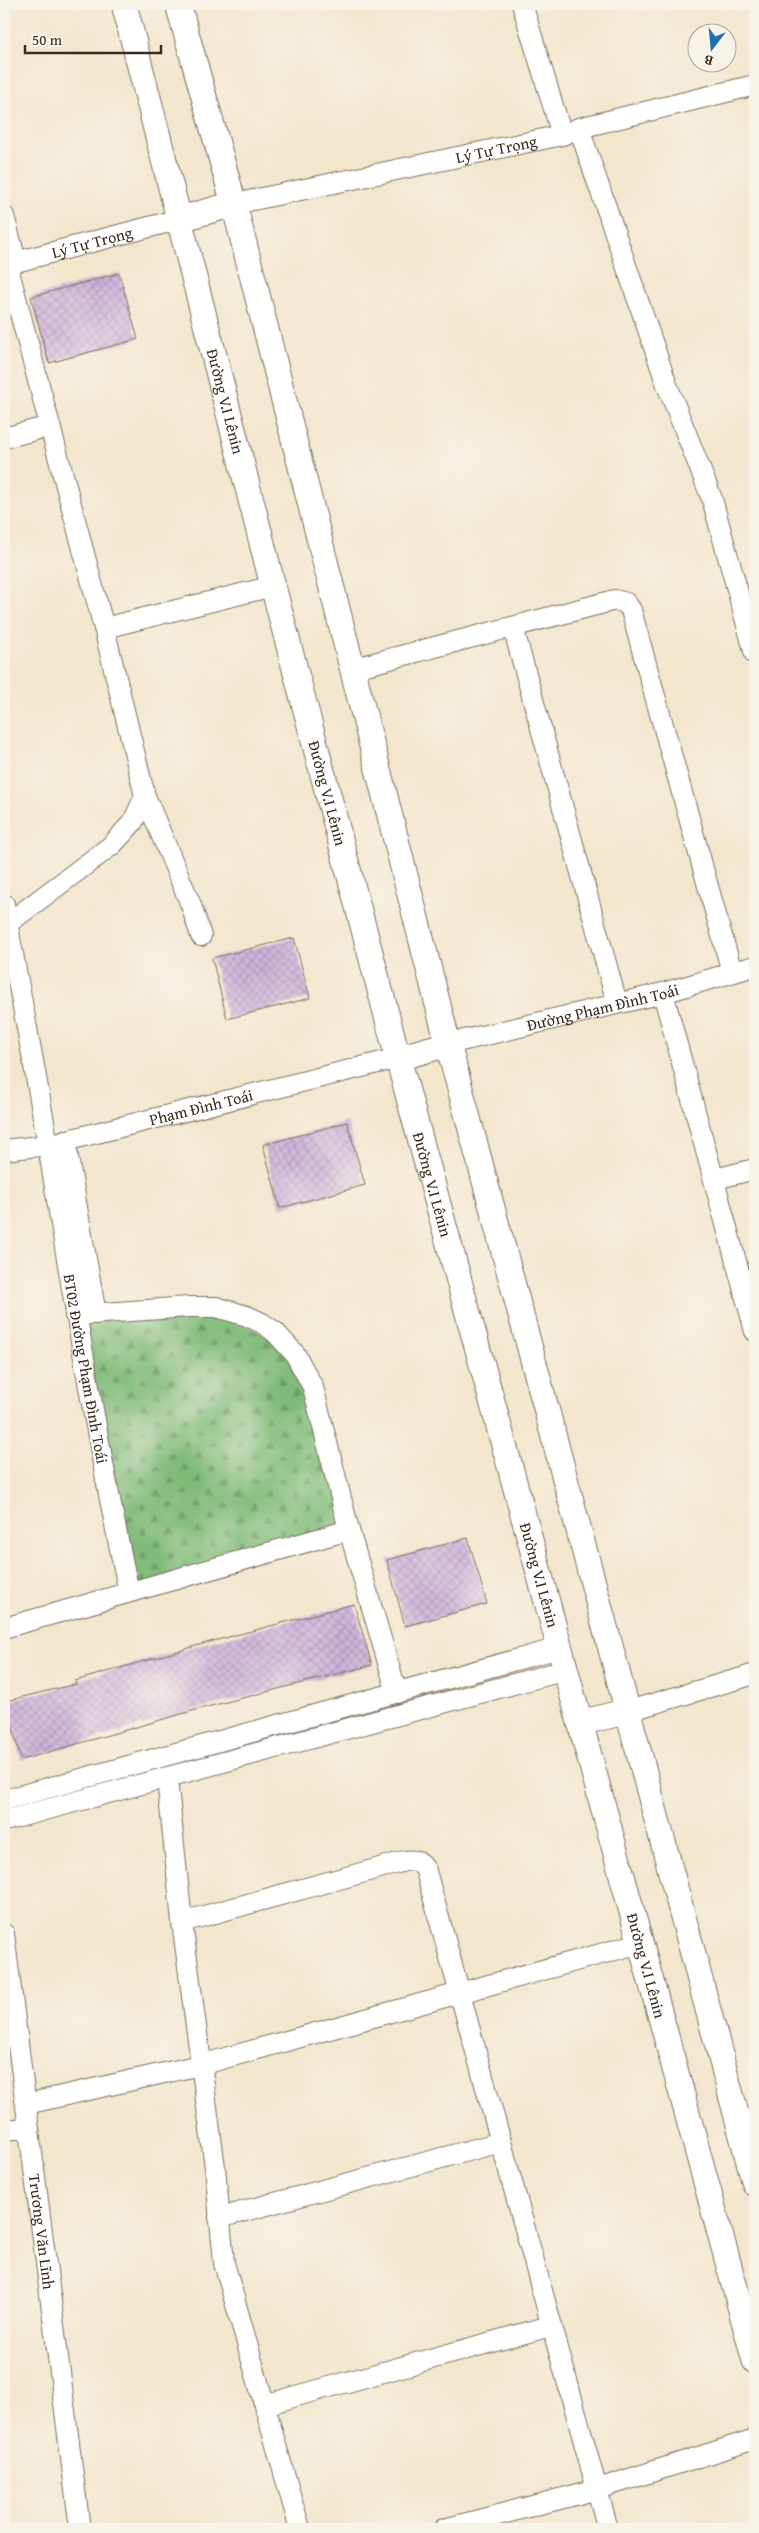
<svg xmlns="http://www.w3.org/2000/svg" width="759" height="2533" viewBox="0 0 759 2533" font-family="'Gentium Book Plus',serif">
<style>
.forest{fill:url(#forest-firs);stroke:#5e724c}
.building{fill:url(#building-cross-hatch)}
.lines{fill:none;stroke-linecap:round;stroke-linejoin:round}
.minor-casing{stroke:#7b6c5b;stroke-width:22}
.major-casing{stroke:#7b6c5b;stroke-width:27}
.minor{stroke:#fff;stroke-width:20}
.major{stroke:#fff;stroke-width:25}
.labels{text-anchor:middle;stroke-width:4;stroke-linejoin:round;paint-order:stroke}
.street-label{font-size:16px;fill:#3b2a1e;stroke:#f7f3e8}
</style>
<defs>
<pattern id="forest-firs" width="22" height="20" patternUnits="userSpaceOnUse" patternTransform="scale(1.25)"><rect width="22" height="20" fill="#80bb79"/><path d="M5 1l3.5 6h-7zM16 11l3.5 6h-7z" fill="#6a9863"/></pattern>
<pattern id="building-cross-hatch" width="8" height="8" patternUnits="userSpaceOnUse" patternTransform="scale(1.25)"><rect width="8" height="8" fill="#ceb2dc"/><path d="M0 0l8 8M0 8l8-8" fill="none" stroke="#a891b2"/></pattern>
</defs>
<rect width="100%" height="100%" fill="#f7f3e8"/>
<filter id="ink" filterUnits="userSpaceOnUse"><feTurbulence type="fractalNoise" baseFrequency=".02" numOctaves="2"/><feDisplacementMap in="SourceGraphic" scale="10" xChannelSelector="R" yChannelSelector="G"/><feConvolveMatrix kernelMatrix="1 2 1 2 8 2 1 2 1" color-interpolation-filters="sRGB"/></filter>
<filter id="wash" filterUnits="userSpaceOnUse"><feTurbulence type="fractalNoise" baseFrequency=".0096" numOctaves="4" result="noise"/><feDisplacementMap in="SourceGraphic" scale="20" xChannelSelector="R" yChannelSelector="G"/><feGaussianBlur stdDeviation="1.12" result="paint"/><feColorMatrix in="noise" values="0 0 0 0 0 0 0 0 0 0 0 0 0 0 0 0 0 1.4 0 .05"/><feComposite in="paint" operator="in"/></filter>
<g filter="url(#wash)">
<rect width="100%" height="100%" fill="#f2e6cd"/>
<path class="forest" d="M216 1307 295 1354 349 1530 129 1592 75 1315Z"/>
<g id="blocks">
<path class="building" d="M119 273 138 339 49 363 31 297Z
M294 938 310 998 227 1019 212 958Z
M347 1122 365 1185 280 1208 263 1145Z
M468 1538 487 1604 405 1626 387 1560Z
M354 1604 372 1665 199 1709 21 1760 6 1701 76 1684 75 1681 206 1643Z"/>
</g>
</g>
<g filter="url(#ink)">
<use href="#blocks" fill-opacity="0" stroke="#7b6c5b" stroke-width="1"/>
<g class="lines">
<g class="minor-casing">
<g id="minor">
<path d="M522 4 562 135"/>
<path d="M579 128 667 385 712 499 755 654"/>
<path id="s1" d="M234 204 562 135 579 128 755 85"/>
<path d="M4 216 16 261"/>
<path d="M7 264 50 426"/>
<path id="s2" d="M4 265 180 219"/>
<path d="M4 438 50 426 104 628 145 796 191 905 201 936"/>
<path d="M513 627 617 1003"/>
<path d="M104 628 273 586"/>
<path d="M351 669 615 600 626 603 631 610 732 972"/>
<path id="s3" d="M4 904C18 985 35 1065 48 1146 73 1295 97 1444 129 1592"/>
<path d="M7 924 112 845 133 822 145 796"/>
<path d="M663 993 755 1331"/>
<path id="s4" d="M448 1044 663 993 755 966"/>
<path d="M65 1140 96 1314"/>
<path id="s5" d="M4 1150 48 1145 398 1058"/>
<path d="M715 1179 755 1169"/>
<path d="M75 1315 189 1307H216L247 1316 262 1323 275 1332 295 1354 313 1387 349 1530 397 1693"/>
<path d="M4 1628 349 1530"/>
<path d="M628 1711 755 1674"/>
<path d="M167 1778 182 1922 215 2167 224 2263 300 2529"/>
<path d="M4 1800 559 1648"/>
<path d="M4 1821 566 1670"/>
<path d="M182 1922 405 1861C416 1859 421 1862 426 1871L608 2529"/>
<path id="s6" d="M4 1934 80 2529"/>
<path d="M26 2104 200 2065 640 1943"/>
<path d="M4 2130 28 2128"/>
<path d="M219 2218 501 2142"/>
<path d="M264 2405 550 2326"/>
<path d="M444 2529 598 2489 755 2439"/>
</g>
</g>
<g class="major-casing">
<g id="major">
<path id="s7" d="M124 4 273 586 398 1058 755 2361"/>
<path d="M178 4 234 204 448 1044 755 2184"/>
<path d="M180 219 234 204"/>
<path d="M398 1058 448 1044"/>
<path d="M580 1723 628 1711"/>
</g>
</g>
<use href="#minor" class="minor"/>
<use href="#major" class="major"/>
</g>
</g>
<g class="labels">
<g class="street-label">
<text dy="6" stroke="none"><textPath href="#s1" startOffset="268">Lý Tự Trọng</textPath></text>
<text dy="6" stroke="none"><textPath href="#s2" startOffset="91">Lý Tự Trọng</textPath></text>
<text dy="6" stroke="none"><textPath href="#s7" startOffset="410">Đường V.I Lênin</textPath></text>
<text dy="6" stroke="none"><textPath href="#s7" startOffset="815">Đường V.I Lênin</textPath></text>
<text dy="6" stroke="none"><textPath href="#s4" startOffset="159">Đường Phạm Đình Toái</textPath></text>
<text dy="6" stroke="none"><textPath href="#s5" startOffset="202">Phạm Đình Toái</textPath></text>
<text dy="6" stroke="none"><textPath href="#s7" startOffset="1220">Đường V.I Lênin</textPath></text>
<text dy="6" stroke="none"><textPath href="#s3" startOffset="472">BT02 Đường Phạm Đình Toái</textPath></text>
<text dy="6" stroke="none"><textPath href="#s7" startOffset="1625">Đường V.I Lênin</textPath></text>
<text dy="6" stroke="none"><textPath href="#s7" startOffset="2030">Đường V.I Lênin</textPath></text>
<text dy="6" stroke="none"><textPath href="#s6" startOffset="300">Trương Văn Lĩnh</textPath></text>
</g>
</g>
<rect width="759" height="2533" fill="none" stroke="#f7f3e8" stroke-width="20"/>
<g transform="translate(712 48) rotate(196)"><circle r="24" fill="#f7f3e8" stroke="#aca397"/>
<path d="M0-4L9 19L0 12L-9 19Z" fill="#1f6fb2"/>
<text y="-8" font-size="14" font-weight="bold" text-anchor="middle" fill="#3b2a1e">B</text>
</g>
<path d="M25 45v8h136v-8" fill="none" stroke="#3b2a1e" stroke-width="2.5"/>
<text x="32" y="45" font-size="15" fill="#3b2a1e" stroke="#f7f3e8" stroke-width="4" paint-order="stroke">50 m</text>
</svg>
